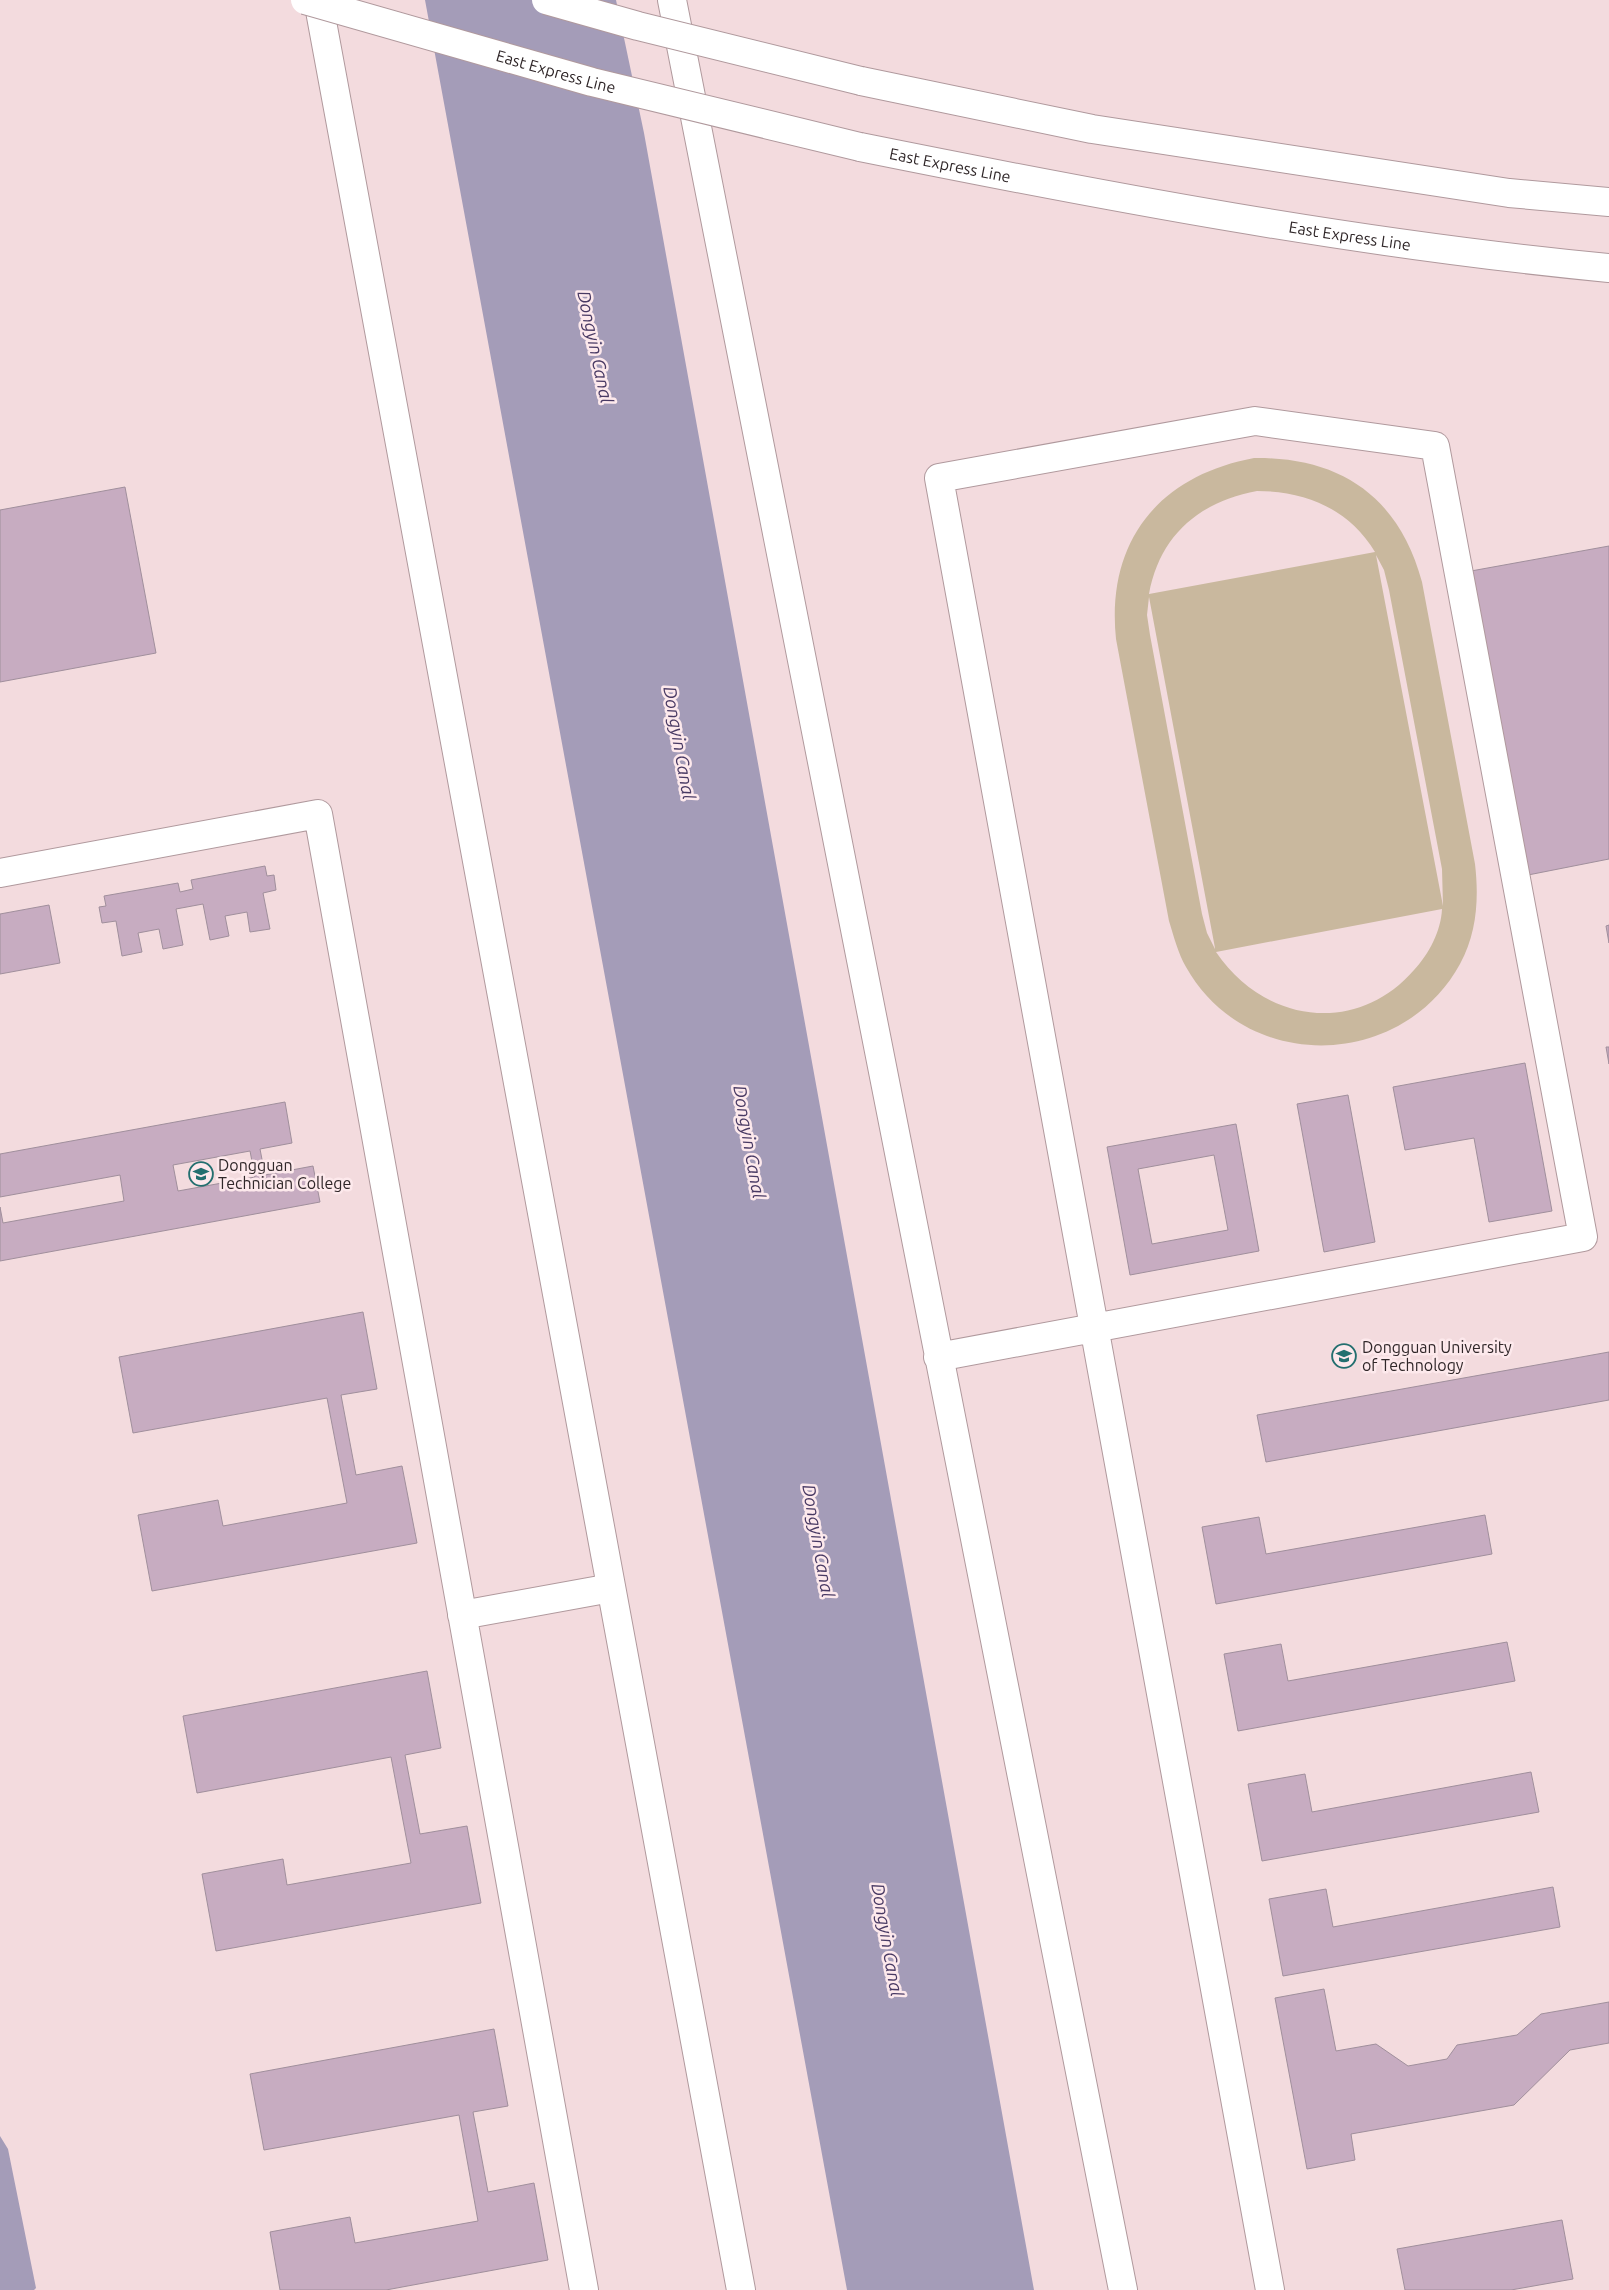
<svg xmlns="http://www.w3.org/2000/svg" width="1609" height="2290" viewBox="0 0 1609 2290" font-family="Ubuntu,sans-serif">
<style>
.green{fill:#c9b89e;fill-rule:evenodd}
.water{fill:#a49cb8}
.building{fill:#c7acc1;stroke:#a08f9c;fill-rule:evenodd}
.lines{fill:none;stroke-linecap:round;stroke-linejoin:round}
.minor-casing{stroke:#b0999d;stroke-width:30}
.highway-casing{stroke:#b0999d;stroke-width:30}
.minor{stroke:#fff;stroke-width:28}
.highway{stroke:#fff;stroke-width:28}
.highway-bridge-casing{stroke:#b0999d;stroke-width:30;stroke-linecap:butt}
.highway-bridge{stroke:#fff;stroke-width:28}
.labels{text-anchor:middle;stroke-width:5;stroke-linejoin:round;paint-order:stroke}
.street-label{font-size:16px;fill:#302729;stroke:#fde9ec}
.poi-label{font-size:16px;fill:#302729;stroke:#fde9ec;text-anchor:start}
.water-label{font-size:18px;font-style:italic;fill:#483963;stroke:#fde9ec}
</style>
<rect width="100%" height="100%" fill="#f3dbde"/>
<path class="green" d="M1254 458C1341 457 1399 497 1422 582L1475 864C1479 898 1477 933 1460 964 1402 1070 1246 1074 1186 967 1178 953 1174 937 1169 921L1116 639C1106 542 1158 476 1254 458ZM1257 491C1306 491 1349 509 1375 552L1149 594C1160 535 1199 502 1257 491ZM1376 555 1384 570 1389 590 1442 869 1443 906ZM1149 597 1215 948V949L1207 933 1202 914 1150 635 1147 615ZM1442 909C1441 931 1429 954 1414 970 1356 1037 1263 1022 1216 952Z"/>
<path class="water" d="M425 0H616L644 133 1034 2290H847Z
M0 2136 8 2149 36 2288 34 2290H0Z"/>
<path class="building" d="M125 487 156 653 0 682V510Z
M1609 546V859L1528 875 1471 571Z
M265 866 267 876 274 875 276 890 263 893 270 929 250 932 247 912 225 916 229 936 210 940 203 904 176 909 183 945 163 949 159 929 138 933 142 952 122 956 116 921 102 923 99 907 106 906 104 896 178 883 180 892 193 889 191 880Z
M49 905 60 963 0 974V914Z
M1609 925V943L1606 926Z
M1606 1047H1609V1064Z
M1525 1063 1552 1211 1489 1222 1474 1138 1405 1150 1393 1087Z
M1348 1095 1375 1242 1324 1252 1297 1104Z
M285 1102 292 1143 260 1149 265 1175 313 1166 320 1202 0 1261V1207L3 1223 124 1201 120 1175 0 1197V1154ZM250 1151 255 1177 178 1191 173 1165Z
M1236 1124 1259 1251 1130 1275 1107 1147ZM1214 1155 1228 1230 1152 1244 1138 1169Z
M363 1312 377 1389 341 1395 356 1475 402 1466 417 1543 152 1591 138 1515 218 1500 223 1526 347 1503 327 1398 133 1433 119 1357Z
M1609 1352V1400L1266 1462 1257 1415Z
M1485 1515 1492 1554 1216 1604 1202 1527 1259 1517 1266 1554Z
M1507 1642 1515 1681 1238 1731 1224 1654 1281 1644 1288 1681Z
M427 1671 441 1748 405 1755 420 1834 467 1826 481 1903 216 1951 202 1874 283 1859 287 1885 411 1863 391 1757 197 1793 183 1716Z
M1531 1772 1539 1812 1262 1861 1248 1784 1305 1774 1312 1812Z
M1553 1887 1560 1927 1283 1976 1269 1899 1326 1889 1333 1927Z
M1324 1989 1336 2051 1376 2044 1408 2066 1447 2059 1457 2045 1517 2035 1541 2014 1609 2002V2043L1570 2050 1514 2105 1351 2134 1355 2160 1307 2169 1275 1998Z
M494 2029 508 2106 473 2112 488 2192 534 2183 548 2260 386 2290H280L270 2232 350 2217 355 2243 478 2221 459 2115 264 2150 250 2074Z
M1562 2220 1573 2279 1511 2290H1405L1397 2249Z"/>
<g class="lines">
<g class="minor-casing">
<path id="minor" d="M318 0 741 2290
M672 0 1123 2290
M0 873 318 814 584 2290
M938 1357 1583 1237 1435 446 1255 421 939 478 1270 2290
M462 1615 611 1588"/>
</g>
<g class="highway-casing">
<g id="highway">
<path d="M861 81 1092 129 1509 193 1609 202"/>
<path id="s1" d="M860 147C1108 197 1357 244 1609 268"/>
</g>
</g>
<use href="#minor" class="minor"/>
<use href="#highway" class="highway"/>
<g class="highway-bridge-casing">
<g id="highway-bridge">
<path id="s2" d="M305 0 592 82 860 147"/>
<path d="M546 0 638 26 861 81"/>
</g>
</g>
<use href="#highway-bridge" class="highway-bridge"/>
</g>
<defs>
<g id="university-ring" transform="scale(1.25)"><circle r="9.5" fill="#fde9ec" stroke="#236f6f" stroke-width="1.5"/><path d="M0-5L7-2L0 1L-7-2ZM-4 1L0 2.5L4 1V4Q0 6-4 4Z" fill="#236f6f"/></g>
</defs>
<g fill-rule="evenodd">
<use href="#university-ring" x="201" y="1174"/>
<use href="#university-ring" x="1344" y="1356"/>
</g>
<g class="labels">
<g class="street-label">
<text dy="6" stroke="none"><textPath href="#s2" startOffset="261">East Express Line</textPath></text>
<text dy="6" stroke="none"><textPath href="#s1" startOffset="92">East Express Line</textPath></text>
<text dy="6" stroke="none"><textPath href="#s1" startOffset="498">East Express Line</textPath></text>
</g>
<g class="poi-label">
<text x="218" y="1171">Dongguan<tspan x="218" dy="18">Technician College</tspan></text>
<text x="1362" y="1353">Dongguan University<tspan x="1362" dy="18">of Technology</tspan></text>
</g>
<g class="water-label">
<text transform="translate(595 347) rotate(78)" y="6">Dongyin Canal</text>
<text transform="translate(679 743) rotate(80)" y="6">Dongyin Canal</text>
<text transform="translate(749 1142) rotate(80)" y="6">Dongyin Canal</text>
<text transform="translate(818 1541) rotate(80)" y="6">Dongyin Canal</text>
<text transform="translate(887 1940) rotate(80)" y="6">Dongyin Canal</text>
</g>
</g>
</svg>
